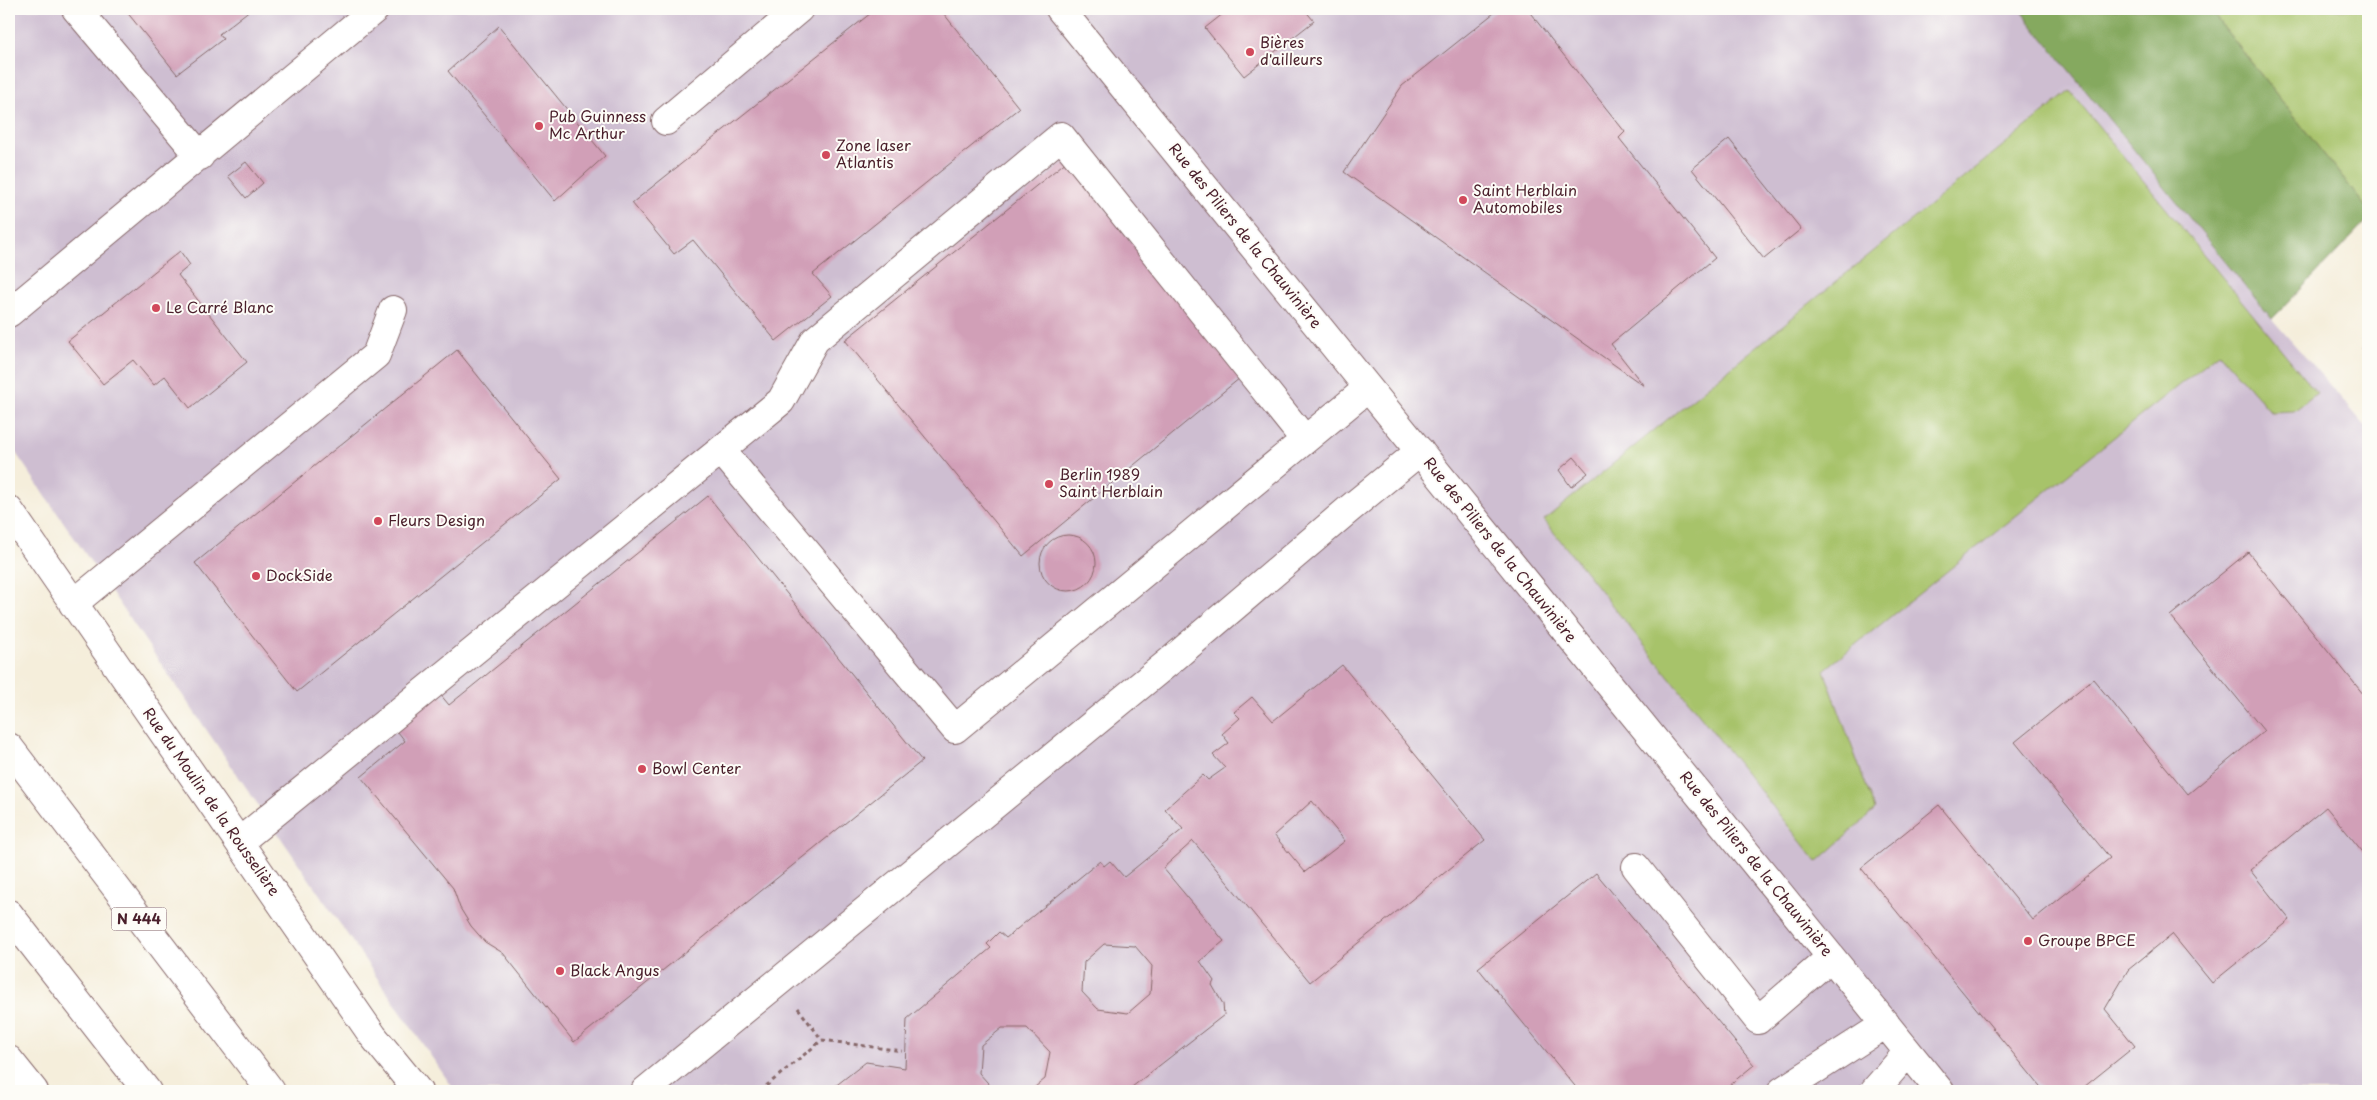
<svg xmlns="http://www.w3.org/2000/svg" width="2377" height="1100" viewBox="0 0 2377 1100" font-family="'Playpen Sans',sans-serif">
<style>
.industrial{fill:#cebed1}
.green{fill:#a7c36a;stroke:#78714a}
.forest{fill:#85a95e;stroke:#686444}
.building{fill:#d19fb7;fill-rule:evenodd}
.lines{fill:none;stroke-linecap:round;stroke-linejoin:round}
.minor-casing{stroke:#866769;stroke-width:30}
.highway-casing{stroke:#866769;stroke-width:30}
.path{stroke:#866769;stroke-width:3;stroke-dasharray:4 4;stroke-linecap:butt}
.minor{stroke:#fff;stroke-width:28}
.highway{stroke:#fff;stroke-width:28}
.poi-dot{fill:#d1495b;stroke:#fdfcf7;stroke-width:2}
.labels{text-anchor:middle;stroke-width:4;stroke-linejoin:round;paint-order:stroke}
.shield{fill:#fdfcf7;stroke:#806168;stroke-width:1}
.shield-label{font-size:14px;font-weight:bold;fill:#4a1f2b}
.poi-label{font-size:15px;fill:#4a1f2b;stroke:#fdfcf7;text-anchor:start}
.street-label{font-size:15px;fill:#4a1f2b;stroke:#fdfcf7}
</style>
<rect width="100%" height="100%" fill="#fdfcf7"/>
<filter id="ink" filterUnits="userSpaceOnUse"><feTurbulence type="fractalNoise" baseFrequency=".02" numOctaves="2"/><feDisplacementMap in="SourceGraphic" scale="10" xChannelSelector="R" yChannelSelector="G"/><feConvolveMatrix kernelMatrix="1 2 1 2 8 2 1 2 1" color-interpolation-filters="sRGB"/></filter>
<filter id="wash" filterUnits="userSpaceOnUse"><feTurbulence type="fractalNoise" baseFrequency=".0096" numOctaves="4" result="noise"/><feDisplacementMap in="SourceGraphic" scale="20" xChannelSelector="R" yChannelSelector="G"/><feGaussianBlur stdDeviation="1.12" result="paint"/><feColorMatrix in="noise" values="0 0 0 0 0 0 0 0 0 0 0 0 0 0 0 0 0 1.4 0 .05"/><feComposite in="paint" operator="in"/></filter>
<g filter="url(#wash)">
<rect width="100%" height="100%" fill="#f5eedb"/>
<path class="industrial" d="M9 9H2019L2272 319 2368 429V1091H455L9 443Z"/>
<path class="green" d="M2209 9H2368V210Z
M2070 91 2317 393 2294 411 2271 412 2219 353 1824 670 1875 810 1817 862 1544 520Z"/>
<path class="forest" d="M2019 9H2209L2368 210V220L2272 319Z"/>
<g id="blocks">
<path class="building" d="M119 9H251L219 34 223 39 177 74 126 11Z
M876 9H940L1019 108 813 274 832 296 776 341 693 240 674 254 632 203Z
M1229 9H1304L1314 21 1244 76 1205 28Z
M1499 9H1527L1625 132 1619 138 1715 258 1611 344 1644 386 1344 172 1402 86Z
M499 26 605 156 555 201 448 71Z
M1729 139 1801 229 1764 259 1692 169Z
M1067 161 1240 378 1023 556 845 340Z
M246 162 263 183 246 198 228 176Z
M180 251 190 265 178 275 247 362 190 408 165 376 154 385 133 360 103 384 68 341Z
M2368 337V352L2362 349Z
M457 350 561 479 297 692 195 563Z
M1574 457 1588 473 1571 487 1559 470Z
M708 496 922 761 574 1042 503 953 485 942 471 926 460 908 453 888 361 777 405 741 391 723 435 688 449 705Z
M1040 563a28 28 0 1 1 56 0a28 28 0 1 1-56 0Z
M2248 552 2368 700V856L2367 857 2326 807 2250 870 2290 920 2212 983 2172 934 2128 970 2105 1009 2135 1046 2079 1091H2044L1861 868 1939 805 2033 920 2110 858 2015 742 2093 679 2188 794 2264 731 2170 616Z
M1342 665 1485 840 1310 982 1193 841 1163 868 1224 941 1200 961 1214 981 1212 985 1223 1004 1224 1015 1132 1087 1133 1091H1030L1045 1079 1050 1052 1027 1028H1002L981 1045 979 1073 995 1091H829L866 1062 905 1068 907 1019 991 948 987 944 999 932 1006 938 1100 861 1104 866 1110 861 1124 877 1183 829 1165 809 1203 775 1208 780 1225 768 1213 755 1229 743 1222 734 1240 718 1234 712 1252 697 1273 721ZM1312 801 1345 841 1305 872 1274 835ZM1104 944 1135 946 1152 966 1150 994 1128 1013 1098 1009 1082 992 1084 962Z
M1596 873 1754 1065 1722 1091H1579L1478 968Z"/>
</g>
</g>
<g filter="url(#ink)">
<use href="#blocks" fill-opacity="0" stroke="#866769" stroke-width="1"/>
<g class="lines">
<g class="minor-casing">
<path id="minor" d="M76 9 200 156
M1060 9 1940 1091
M666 121 799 9
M9 313 375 9
M721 450 955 729 1305 440
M9 510 373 1036 418 1091
M73 604 376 355 393 310
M239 842 781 401 815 340 1061 136 1305 440 1368 388
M1636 867 1758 1020 1831 957
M9 1060 34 1091
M645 1091 1175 657 1348 510 1420 451
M1782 1091 1886 1024
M1874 1091 1908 1052"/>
</g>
<g class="highway-casing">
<path id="highway" d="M9 747 271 1091
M9 914 147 1091"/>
</g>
<path class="path" d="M798 1008 822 1040 902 1051
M760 1091 822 1040"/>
<use href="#minor" class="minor"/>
<use href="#highway" class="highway"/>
</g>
</g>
<g class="poi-dot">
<circle cx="1250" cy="52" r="5"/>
<circle cx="539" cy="126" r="5"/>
<circle cx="826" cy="155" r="5"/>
<circle cx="1463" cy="200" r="5"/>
<circle cx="156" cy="308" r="5"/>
<circle cx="1049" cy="484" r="5"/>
<circle cx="378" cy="521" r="5"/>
<circle cx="256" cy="576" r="5"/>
<circle cx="642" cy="769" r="5"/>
<circle cx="2028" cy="941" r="5"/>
<circle cx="560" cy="971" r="5"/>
</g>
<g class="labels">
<rect class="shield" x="111.5" y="907.5" width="55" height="23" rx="4"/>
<g class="shield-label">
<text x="139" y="924">N 444</text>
</g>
<g class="poi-label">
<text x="1260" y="48">Bières<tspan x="1260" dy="17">d'ailleurs</tspan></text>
<text x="549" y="122">Pub Guinness<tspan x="549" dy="17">Mc Arthur</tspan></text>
<text x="836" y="151">Zone laser<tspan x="836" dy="17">Atlantis</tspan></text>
<text x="1473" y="196">Saint Herblain<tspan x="1473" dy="17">Automobiles</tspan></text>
<text x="166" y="313">Le Carré Blanc</text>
<text x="1059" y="480">Berlin 1989<tspan x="1059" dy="17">Saint Herblain</tspan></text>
<text x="388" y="526">Fleurs Design</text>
<text x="266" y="581">DockSide</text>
<text x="652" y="774">Bowl Center</text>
<text x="2038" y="946">Groupe BPCE</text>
<text x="570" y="976">Black Angus</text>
</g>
<g class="street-label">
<text transform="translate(1245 236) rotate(51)" y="5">Rue des Piliers de la Chauvinière</text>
<text transform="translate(1500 550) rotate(51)" y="5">Rue des Piliers de la Chauvinière</text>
<text transform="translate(211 802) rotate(55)" y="5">Rue du Moulin de la Rousselière</text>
<text transform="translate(1756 864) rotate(51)" y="5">Rue des Piliers de la Chauvinière</text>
</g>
</g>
<rect width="2377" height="1100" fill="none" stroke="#fdfcf7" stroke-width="30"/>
</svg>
